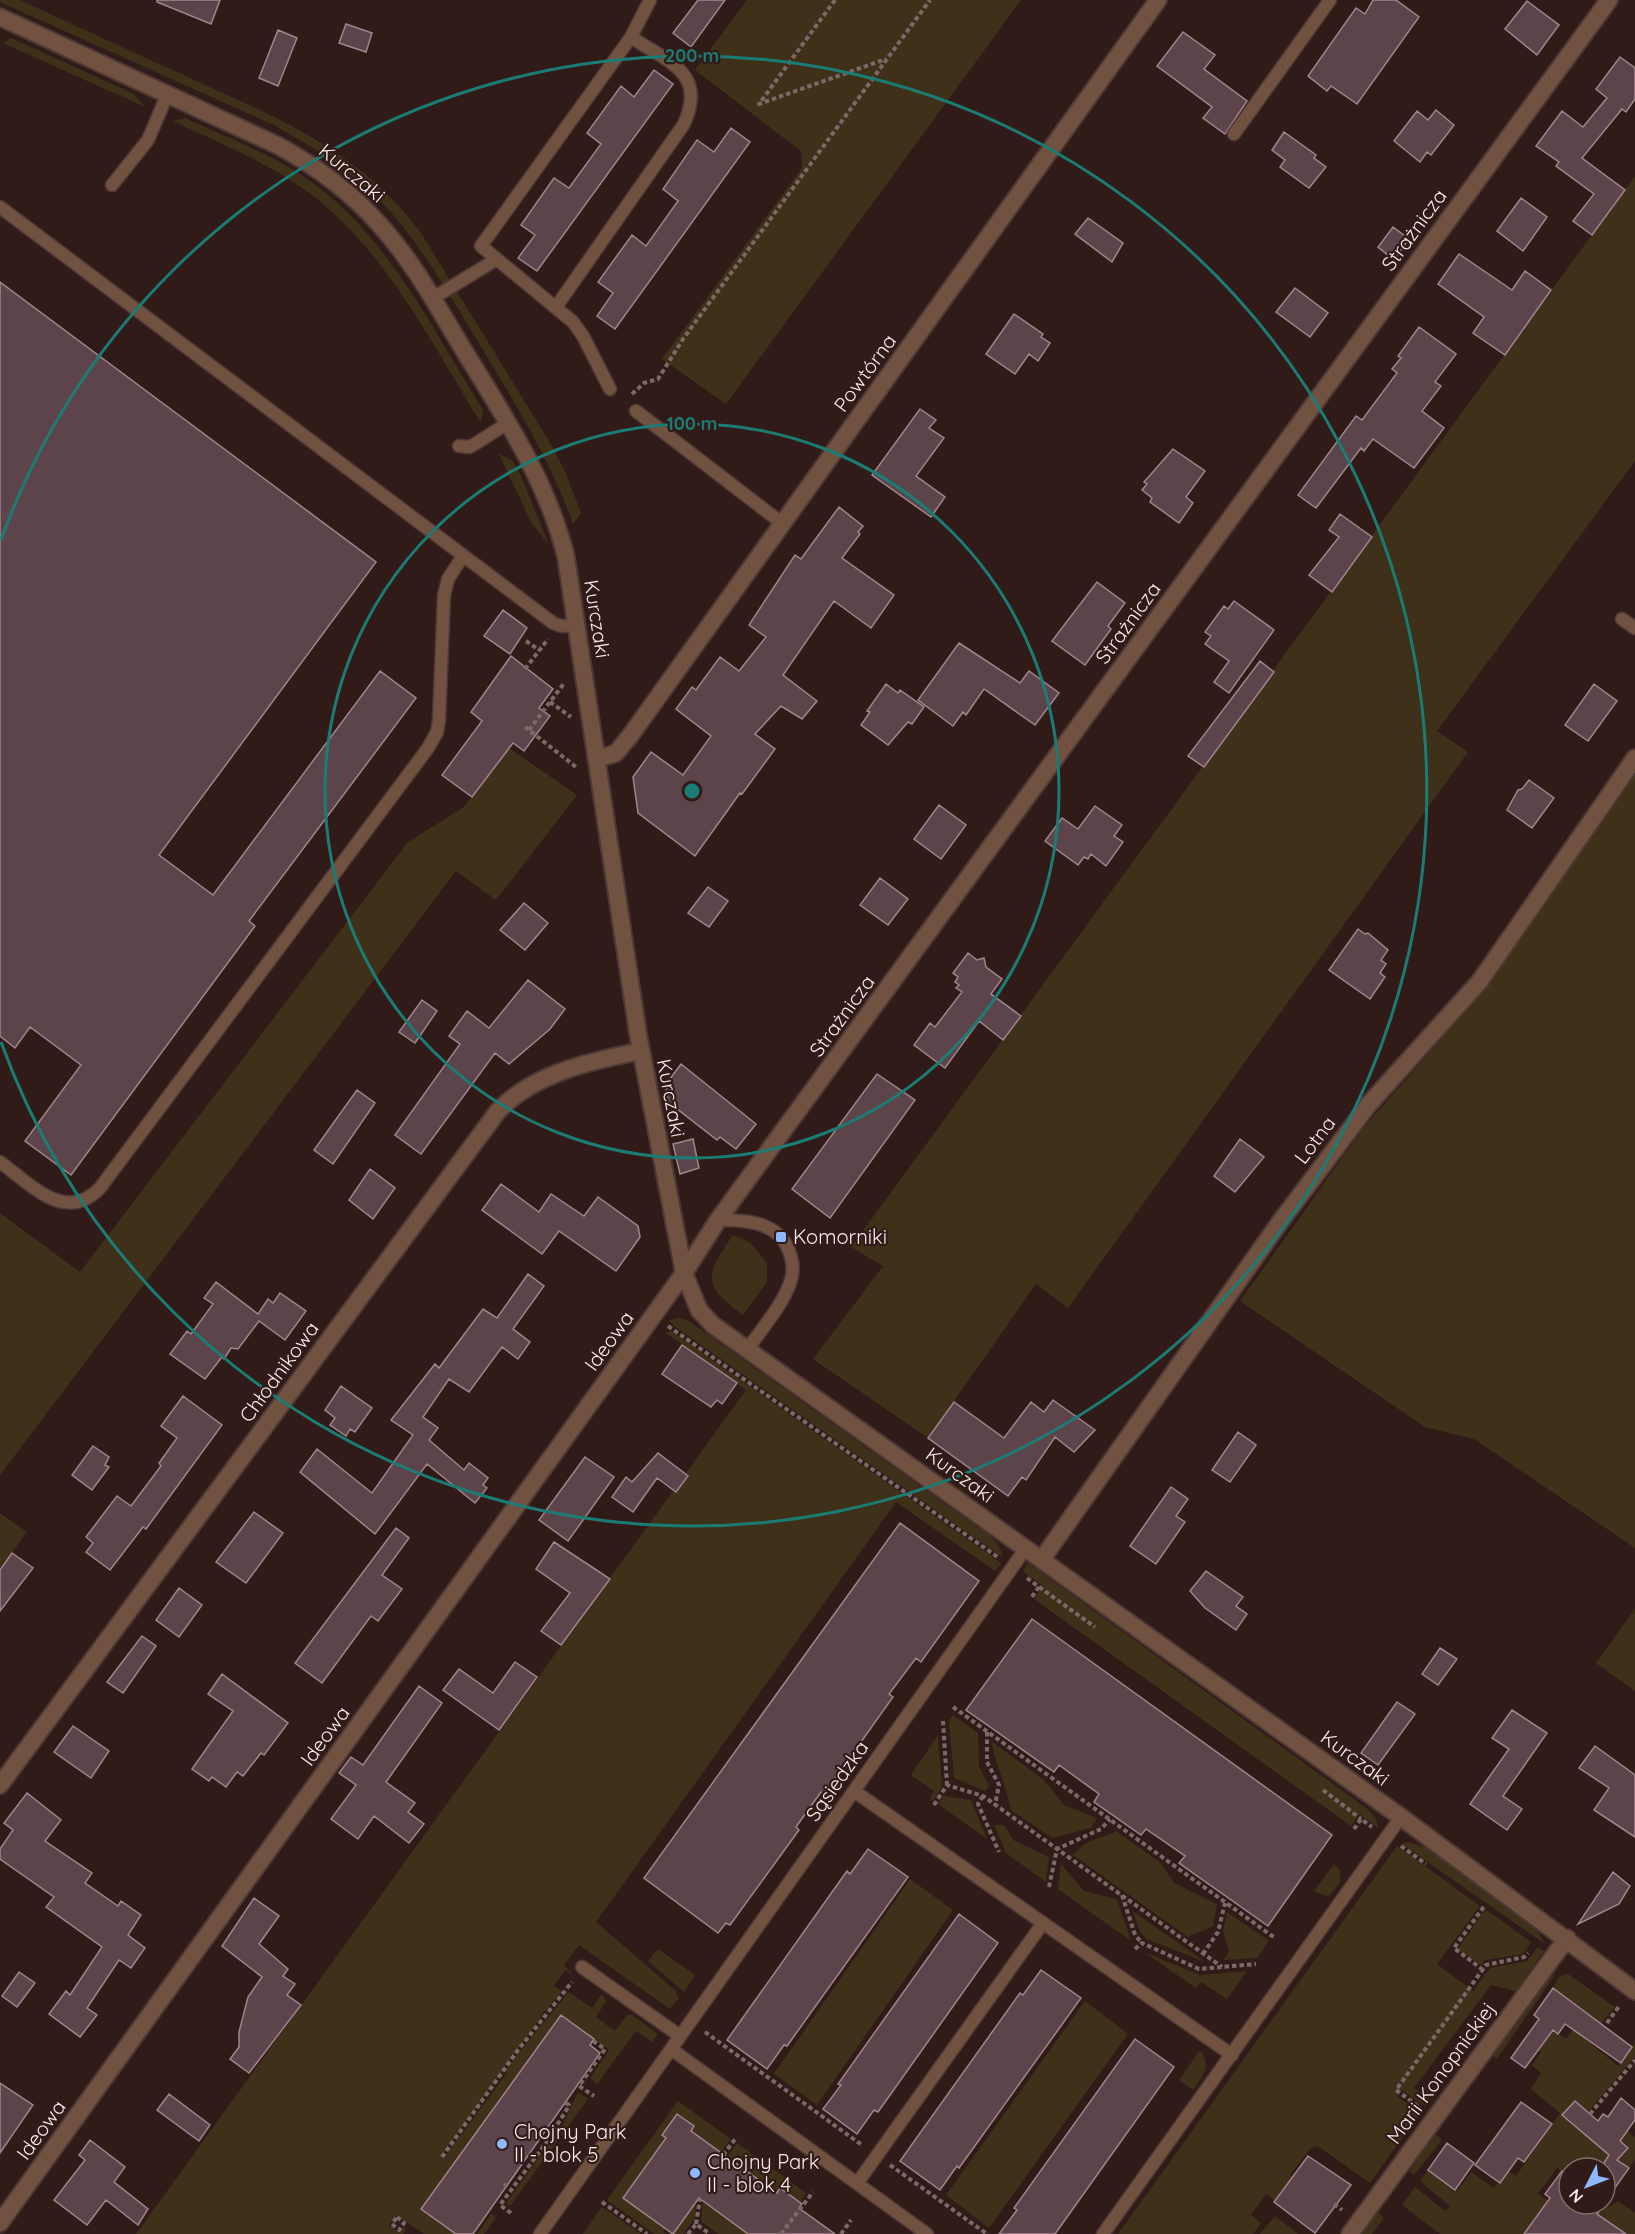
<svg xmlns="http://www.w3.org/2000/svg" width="1635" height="2234" viewBox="0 0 1635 2234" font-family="Quicksand,sans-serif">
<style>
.green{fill:#3f301a}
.building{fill:#5d444b;stroke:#a1858d;stroke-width:1.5}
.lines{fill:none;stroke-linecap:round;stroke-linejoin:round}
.service-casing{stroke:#4d3836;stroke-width:15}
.minor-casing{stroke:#4d3836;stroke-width:20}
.path{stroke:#7c6967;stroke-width:4;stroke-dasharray:4.5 3;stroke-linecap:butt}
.service{stroke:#71513f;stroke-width:12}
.minor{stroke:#71513f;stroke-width:16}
.ring{fill:none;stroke:#1b7c74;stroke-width:3}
.poi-dot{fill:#8eb9fd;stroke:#311b19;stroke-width:2}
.labels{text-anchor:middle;stroke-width:4.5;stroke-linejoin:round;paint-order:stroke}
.street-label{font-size:20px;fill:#f9e9e7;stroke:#311b19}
.poi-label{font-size:20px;fill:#f9e9e7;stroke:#311b19;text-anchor:start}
.centre{fill:#1b7c74;stroke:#311b19;stroke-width:3}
.ring-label{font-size:18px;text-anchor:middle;font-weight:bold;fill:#1b7c74;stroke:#311b19;stroke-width:4.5;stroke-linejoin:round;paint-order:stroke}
</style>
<rect width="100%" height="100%" fill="#311b19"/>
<path class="green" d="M0 0H20C76 26 133 52 190 78 280 119 359 150 421 233L549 441 564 469 581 513 573 524C549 456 511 397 474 335 443 285 415 233 371 192 342 164 308 145 274 125L0 2Z
M747 0H1021L726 404 662 359 802 168 801 151 695 70Z
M11 38 134 94 145 107 3 43Z
M185 118C223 136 264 151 300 174 385 229 431 327 483 410L481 423C427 336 380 238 292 181 255 157 213 140 173 121Z
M1635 176V461L1437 731 1468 752 1068 1308 1036 1284 928 1438 813 1359 883 1266 851 1247Z
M499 454 512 460 519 471 549 545 531 522Z
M509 748 577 795 496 900 456 871 0 1475V1213L80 1272 408 842 464 807Z
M1635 774V1548L1474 1439 1425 1427 1240 1301 1362 1130 1487 986Z
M733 1235 751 1243 767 1263V1282L743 1315C701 1284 705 1276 733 1235Z
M678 1318 689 1321 965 1518C977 1527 1002 1539 1002 1557L674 1326 669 1320Z
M671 1331 1001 1563 995 1571 896 1502 596 1922 677 1992 676 1994 679 1998 670 2009 579 1945 564 1965 573 1975 565 1970 554 1986 562 1991 545 2011 441 2157 443 2159 507 2073 505 2071 520 2051 569 1992 592 2008 602 1994 606 2001 596 2017 615 2031 627 2015H632L658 2034 652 2042 636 2031 597 2084 590 2078 609 2050 561 2016 459 2234H424L396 2215 389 2225 399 2233 403 2228H406L403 2234H136L746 1390 666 1333Z
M0 1513 27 1532 0 1568Z
M1028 1563 1369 1810 1376 1819 1378 1828 1359 1814 1351 1826 1034 1599 1043 1586 1023 1571Z
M1635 1609V1691L1596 1663Z
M953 1715 978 1733 979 1766 989 1786 985 1791 954 1778 949 1721Z
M938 1735 942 1786 933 1801 930 1798 934 1791 911 1775Z
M991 1741 1044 1780 1064 1805 1097 1818 1091 1828 1052 1838 1011 1810C1006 1785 996 1765 991 1741Z
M944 1796 971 1800 987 1839 938 1804Z
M994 1825H1004L1013 1840 1049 1857 1046 1882 1006 1853Z
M1116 1831 1161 1863 1174 1883 1217 1904 1213 1926 1188 1937 1073 1855C1090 1837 1096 1841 1116 1831Z
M1408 1842 1426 1847 1536 1928 1545 1944 1402 1844Z
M1397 1846 1480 1906 1437 1964 1473 1991 1490 1968 1527 1961 1538 1947 1544 1951 1516 1991 1491 1985 1414 2088 1430 2099 1425 2106 1401 2090 1397 2096 1420 2113 1370 2183 1322 2149 1315 2146 1310 2149 1290 2175 1292 2177 1275 2201 1266 2194 1251 2215 1261 2223 1253 2234H1118Z
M1061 1864 1084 1891 1117 1899 1131 1941 1058 1889Z
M1334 1864 1340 1870V1883L1328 1897 1314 1891Z
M910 1879 953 1910 817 2105 774 2074Z
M1485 1909 1531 1942 1523 1954 1485 1960 1481 1965 1458 1949Z
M1133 1911 1205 1962 1147 1939 1140 1932Z
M1227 1912 1269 1941 1257 1958 1224 1960 1229 1951 1223 1931Z
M658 1949 695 1975 684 1992 648 1961Z
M1144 1952 1200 1975 1247 1971 1227 1999 1201 1982 1196 1988Z
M1557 1972 1497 2059 1491 2055 1543 1985Z
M1568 1974 1615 2007 1601 2023 1553 1988 1560 1976Z
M1085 2001 1128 2034 989 2228 946 2195Z
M1573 2029 1618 2066 1635 2043V2056L1588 2112 1575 2101 1563 2115 1628 2131 1635 2137V2159L1629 2168 1610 2155 1601 2168H1569V2176L1557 2168 1538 2194 1566 2215 1575 2204H1605L1609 2207 1618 2201 1635 2213V2234H1626L1588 2208 1560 2224 1541 2210 1524 2234H1440L1402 2205 1415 2187 1445 2211 1450 2206 1420 2181 1428 2170 1457 2191 1471 2172 1494 2188 1508 2171 1516 2176 1560 2113 1531 2089 1541 2073 1532 2065 1541 2052 1531 2045 1528 2034 1542 2045 1553 2030 1566 2039Z
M1200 2050C1212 2066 1203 2076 1193 2090L1179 2080Z
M578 2092 588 2099 510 2206 506 2203 563 2124Z
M678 2101 731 2139 721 2153 691 2131 694 2126 677 2114 662 2134 666 2138 623 2198 665 2228 663 2232 666 2234H654L607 2200Z
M1435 2134 1442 2140 1414 2175 1409 2171Z
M737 2143 806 2193 800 2202 781 2189 777 2193 727 2157Z
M696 2196 695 2218 683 2234H673Z
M703 2201 748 2234H718L701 2221Z
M602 2207 641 2234H583Z
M1377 2211 1384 2218 1372 2234H1362Z
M491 2214 496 2218 484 2234H477Z
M1275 2216 1298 2234H1260Z"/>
<path class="building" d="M157 0H220L211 24 157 2Z
M698 0H725L691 47 673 33Z
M1373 0H1396L1419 17 1357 104 1331 86 1327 91 1308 76 1356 8 1365 14Z
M1527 1 1559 25 1537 55 1505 29Z
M346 24 372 33 366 52 339 43Z
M278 30 297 38 278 86 259 78Z
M1183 32 1215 55 1204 69 1247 101 1225 134 1203 118 1212 107 1157 66Z
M1620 57 1635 68V99L1626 112 1622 109 1582 158 1625 190 1592 235 1573 221 1594 194 1556 166 1559 162 1536 146 1562 111 1583 127 1607 98 1596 89Z
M654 70 673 84 537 271 518 258 535 235 521 225 554 178 569 188 601 144 587 133 621 86 634 97Z
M1436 110 1454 125 1431 155 1427 152 1420 162 1394 141 1417 111 1428 120Z
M731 128 750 142 615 329 597 316 613 293 598 282 632 235 646 246 678 201 663 189 697 140 714 152Z
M1284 132 1316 155 1314 158 1326 167 1309 188 1280 167 1285 160 1272 150Z
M1521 198 1547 217 1523 251 1497 231Z
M1088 218 1123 243 1112 262 1075 234Z
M1393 227 1409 239 1394 260 1378 247Z
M1459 254 1512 290 1525 271 1551 290 1505 355 1473 333 1484 317 1438 284Z
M0 282 376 562 159 855 213 895 380 671 416 698 249 921 255 926 71 1175 25 1141 81 1065 30 1027 15 1048 0 1036Z
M1295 288 1328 313 1310 337 1276 312Z
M1014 314 1043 334 1041 337 1050 343 1038 361 1029 354 1015 374 986 354Z
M1419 327 1456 354 1435 382 1441 386 1422 411 1444 428 1414 468 1373 439 1364 451 1361 448 1316 508 1298 495 1356 416 1362 420 1397 373 1392 369 1401 358 1398 356Z
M920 409 936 420 929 428 944 438 916 476 945 497 931 517 872 475Z
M1173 449 1205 471 1186 497 1193 503 1179 523 1150 502 1152 498 1142 490 1147 484 1144 482Z
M839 507 863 526 858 532 860 534 842 558 894 595 871 628 834 601 783 675 817 701 802 719 781 706 755 734 775 749 742 794 740 793 695 856 638 813 633 777 651 752 683 775 711 736 676 709 692 687 696 690 720 657 739 671 766 637 749 625 795 555 801 559Z
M1340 514 1372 537 1332 592 1309 575 1339 537 1329 530Z
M1097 582 1125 603 1108 626 1111 629 1085 665 1052 641Z
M1234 601 1274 630 1229 693 1214 682 1229 661 1205 644 1211 636 1205 632 1224 606 1228 609Z
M503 610 527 628 510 654 484 636Z
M959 643 1020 683 1029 671 1059 693 1035 725 984 689 966 715 963 712 953 726 918 700Z
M511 656 553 689 539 708 550 716 524 751 513 743 472 797 442 775 482 721 471 712Z
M1260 661 1274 672 1204 767 1188 756Z
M886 684 898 693 900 690 924 707 912 724 908 722 888 745 861 725 870 712 867 711Z
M1594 684 1617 701 1588 741 1565 725Z
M1529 780 1554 798 1532 828 1507 810 1518 790 1522 789Z
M939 805 966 825 941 859 914 839Z
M1095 806 1122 825 1114 836 1123 842 1106 866 1091 854 1088 859 1084 857 1078 865 1045 841 1062 818 1078 829Z
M880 878 908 899 888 925 860 905Z
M708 887 728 901 709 927 688 913Z
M524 903 548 923 525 950 500 930Z
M1358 929 1365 934 1368 933 1388 950 1381 960 1386 964 1380 973 1385 977 1370 999 1329 970Z
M968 953 977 960 984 958 986 967 1002 979 991 994 1021 1016 1003 1040 979 1021 945 1068 914 1045 930 1023 935 1027 962 992 956 988 959 985 955 982 958 977 953 973Z
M528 980 565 1009 550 1029 509 1064 495 1053 421 1154 395 1135 460 1044 449 1036 467 1011 489 1028Z
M422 1000 437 1011 415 1043 399 1032Z
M681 1064 756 1124 736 1149 720 1137 717 1140 667 1101 666 1084Z
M877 1074 915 1100 830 1218 792 1189Z
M357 1090 375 1103 333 1164 314 1150Z
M693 1139 699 1168 680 1174 673 1144Z
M1240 1139 1264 1157 1235 1192 1214 1176Z
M370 1169 395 1188 373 1219 349 1200Z
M501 1184 539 1212 551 1194 584 1216 598 1197 638 1226 640 1237 616 1271 559 1231 542 1254 482 1210Z
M528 1274 544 1286 513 1329 530 1342 518 1359 502 1347 469 1392 449 1379 423 1417 438 1428 429 1440 464 1470 469 1463 488 1478 483 1485 487 1488 475 1503 427 1464 375 1534 300 1472 317 1449 372 1493 413 1435 391 1420 435 1364 439 1368 483 1309 497 1318Z
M216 1282 258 1314 268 1299 273 1303 280 1293 306 1311 285 1340 259 1321 238 1349 231 1348 224 1359 222 1357 205 1379 170 1354 187 1331 191 1334 213 1304 204 1298Z
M682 1345 737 1383 722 1404 717 1400 711 1407 662 1374Z
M341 1386 372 1408 355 1432 350 1429 346 1436 330 1425 335 1418 325 1410Z
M183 1396 222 1425 146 1529 143 1527 110 1570 86 1552 93 1543 86 1537 117 1496 131 1506 161 1466 159 1463 177 1438 161 1426Z
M1053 1400 1095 1430 1074 1452 1055 1437 1026 1480 1022 1477 1008 1496 928 1438 954 1402 1004 1438 1031 1402 1044 1412Z
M1238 1432 1256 1445 1230 1482 1212 1470Z
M93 1446 109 1457 105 1465 109 1467 92 1490 72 1475Z
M658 1453 688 1476 676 1492 657 1478 633 1512 612 1497 626 1477 632 1482Z
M585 1457 614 1477 568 1541 539 1520Z
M1171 1487 1188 1499 1176 1516 1185 1522 1156 1564 1130 1546Z
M254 1512 283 1533 246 1583 216 1562Z
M900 1523 979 1581 921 1662 916 1658 889 1694 893 1697 824 1794 821 1792 796 1827 799 1830 730 1925 726 1923 718 1933 644 1878Z
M396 1528 409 1538 382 1575 402 1589 378 1621 371 1616 322 1683 295 1663Z
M554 1542 610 1579 561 1645 541 1631 570 1593 536 1569Z
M12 1553 33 1568 0 1611V1570Z
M1206 1571 1243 1597 1236 1606 1247 1614 1236 1630 1205 1608 1190 1591Z
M179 1588 202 1605 179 1637 156 1620Z
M1032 1619 1332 1835 1268 1926 1179 1863 1185 1856 1146 1829 1141 1835 1094 1802 1099 1794 1059 1765 1054 1772 966 1710Z
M142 1636 156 1646 123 1693 107 1682Z
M1440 1648 1457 1659 1438 1685 1422 1674Z
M515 1662 537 1677 499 1730 443 1690 459 1669 493 1693Z
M222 1674 288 1723 264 1755 261 1753 243 1776 237 1772 226 1787 212 1777 209 1781 192 1769 233 1711 208 1694Z
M419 1686 442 1703 386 1782 415 1803 408 1812 424 1824 409 1843 374 1816 358 1839 331 1819 356 1785 339 1773 351 1757 363 1765Z
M1397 1702 1415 1714 1378 1765 1361 1753Z
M1512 1710 1547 1733 1503 1796 1522 1809 1507 1830 1470 1804 1509 1749 1492 1738Z
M73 1726 109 1751 91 1778 54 1752Z
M1595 1746 1635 1775V1837L1594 1810 1609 1788 1579 1768Z
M27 1793 61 1820 45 1841 92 1873 85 1883 118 1906 121 1901 141 1915 128 1935 145 1948 131 1968 119 1960 87 2008 97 2015 80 2037 49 2014 66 1991 70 1995 102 1947 46 1907 54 1897 0 1859V1849L13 1830 4 1823Z
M868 1849 908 1877 787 2046 784 2045 767 2069 727 2040 847 1871 850 1874Z
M1613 1872 1630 1886 1619 1904 1578 1924Z
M254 1898 279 1916 259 1944 288 1969 283 1976 295 1984 287 1995 301 2005 249 2073 230 2059 239 2047V2032L248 1997 262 1977 222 1946Z
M959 1914 998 1943 878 2112 874 2110 857 2134 823 2109 841 2085 838 2084Z
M1041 1970 1081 1998 959 2168 957 2166 940 2190 900 2161 1020 1993 1023 1995Z
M19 1972 35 1983 17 2007 2 1996Z
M1553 1988 1632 2047 1621 2063 1565 2024 1558 2034 1553 2030 1525 2068 1511 2058 1539 2019 1534 2015Z
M561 2015 594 2039 590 2045 600 2053 473 2234H456L421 2209Z
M1135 2039 1174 2067 1055 2234H999L1017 2210 1014 2208Z
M0 2083 33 2105 0 2153Z
M169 2094 210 2125 199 2141 157 2110Z
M1621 2098 1635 2110V2120L1620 2141 1628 2148 1617 2160 1629 2168 1605 2202V2168H1601L1609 2155 1562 2115 1575 2101 1598 2121 1603 2114 1608 2117Z
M1521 2102 1552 2124 1524 2162 1518 2158 1500 2183 1475 2165Z
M677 2114 694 2126 691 2131 777 2193 780 2188 802 2204 799 2208 835 2234H748L699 2198 673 2234 623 2198 666 2138 662 2135Z
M90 2140 125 2167 114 2182 148 2209 138 2225 106 2200 87 2225 54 2200 85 2160 79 2155Z
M1447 2143 1474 2163 1455 2190 1428 2170Z
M1308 2156 1351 2185 1315 2233 1274 2202Z
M1562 2171 1569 2176V2204H1604L1597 2214 1626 2234H1524L1550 2198 1545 2194Z"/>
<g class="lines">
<g class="service-casing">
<path id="service" d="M1234 134 1330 0
M112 185 148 140 168 93
M0 207 553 623 561 626 578 625
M433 298 497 259
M556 307 684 124C707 72 669 63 631 37
M610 389 583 336 573 322 481 246 631 37 650 0
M636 411 783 524
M459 446 470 447 508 423
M1622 619 1635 628
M0 1162C32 1185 65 1224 100 1188L428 748 437 732 439 720 444 595 448 579 463 556
M718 1220C745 1220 778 1221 789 1251 793 1261 794 1272 790 1283 782 1306 762 1328 748 1349
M854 1791 1232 2055
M582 1967 680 2036
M671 2049 927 2234
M858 2182 1043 1923
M540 2234 1026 1548
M1103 2234 1401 1817"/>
</g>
<g class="minor-casing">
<path id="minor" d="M0 17 279 146C317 167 350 191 379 224 413 261 437 306 463 349 504 416 547 480 566 557L638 1034 684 1273 699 1310 713 1325 1401 1817 1635 1991
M597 759 616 753 630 736 1158 0
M1042 1559 1280 1222 1369 1104 1480 981 1635 758
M0 1785 498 1111C534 1073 591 1061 641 1051
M0 2223 684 1273 718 1220 1609 0
M1350 2234 1567 1938"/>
</g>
<path class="path" d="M835 0 759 104 886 59
M632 394 644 383 658 379 683 339 930 0
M526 641 539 650
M525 669 548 639
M550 702 571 717
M525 727 576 767
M529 730 565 682
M668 1326 999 1558
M1027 1578 1039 1587 1031 1598
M1039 1587 1095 1627
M953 1707 1275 1938
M943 1721 947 1785
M987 1732V1762L999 1785 995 1805
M1323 1790 1361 1819
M983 1796 978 1804 999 1852
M934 1805 947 1785 983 1796 1222 1967
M1354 1829 1361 1819 1372 1827
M1401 1846 1426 1864
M1049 1887 1057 1849 1101 1829 1110 1819
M1122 1895 1135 1935 1142 1943
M1135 1949 1142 1943 1199 1969 1256 1964
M1203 1954 1218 1932 1225 1903
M1483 1970 1454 1948 1485 1905
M1607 2023 1620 2005
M705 2032 862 2145
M593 2041 605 2049 579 2086 594 2096
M1418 2106 1396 2090 1486 1965 1524 1957 1528 1953
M1590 2114 1635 2060
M723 2155 736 2138
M442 2157 518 2050 572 1982
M890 2165 987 2234
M504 2184 511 2190
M602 2202 647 2234
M1334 2204 1342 2210
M511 2213 500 2205 546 2143 567 2109 569 2105 563 2101
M397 2217 404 2223 399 2230 392 2224Z
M696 2224 700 2199
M688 2234 696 2224 710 2234
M781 2234 813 2192
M841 2234 851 2220"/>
<use href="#service" class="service"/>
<use href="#minor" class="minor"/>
</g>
<g class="ring">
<circle cx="692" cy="791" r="367"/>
<path d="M1 540A735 735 0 1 1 1 1042"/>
</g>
<g class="poi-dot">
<rect x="775" y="1231" width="12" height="12" rx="3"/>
<circle cx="502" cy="2144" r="6"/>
<circle cx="695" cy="2173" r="6"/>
</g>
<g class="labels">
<g class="street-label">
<text transform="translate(352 173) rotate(40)" y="7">Kurczaki</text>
<text transform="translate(1414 230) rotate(-54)" y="7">Strażnicza</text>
<text transform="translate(865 373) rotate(-54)" y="7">Powtórna</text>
<text transform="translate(597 619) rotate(81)" y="7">Kurczaki</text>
<text transform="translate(1128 623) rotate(-54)" y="7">Strażnicza</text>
<text transform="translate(842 1016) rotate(-54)" y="7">Strażnicza</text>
<text transform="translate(671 1098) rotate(79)" y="7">Kurczaki</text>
<text transform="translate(1315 1140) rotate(-53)" y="7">Lotna</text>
<text transform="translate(609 1341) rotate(-54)" y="7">Ideowa</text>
<text transform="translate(279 1372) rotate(-54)" y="7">Chłodnikowa</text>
<text transform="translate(960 1475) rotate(36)" y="7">Kurczaki</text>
<text transform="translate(325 1736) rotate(-54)" y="7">Ideowa</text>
<text transform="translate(1355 1758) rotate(36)" y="7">Kurczaki</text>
<text transform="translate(837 1781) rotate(-55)" y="7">Sąsiedzka</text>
<text transform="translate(1441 2073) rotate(-54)" y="7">Marii Konopnickiej</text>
<text transform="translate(41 2130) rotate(-54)" y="7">Ideowa</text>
</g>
<g class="poi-label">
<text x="793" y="1244">Komorniki</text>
<text x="514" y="2139">Chojny Park<tspan x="514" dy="23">II - blok 5</tspan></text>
<text x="707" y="2169">Chojny Park<tspan x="707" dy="23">II - blok 4</tspan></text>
</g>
</g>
<circle cx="692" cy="791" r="9" class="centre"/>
<g class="ring-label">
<text x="692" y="62">200 m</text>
<text x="692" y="430">100 m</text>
</g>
<g transform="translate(1587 2186) rotate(228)"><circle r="28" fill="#311b19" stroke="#816d6b" stroke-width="1.5"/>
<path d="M0-4.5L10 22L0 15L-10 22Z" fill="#8eb9fd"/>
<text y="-9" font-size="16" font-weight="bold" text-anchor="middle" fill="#f9e9e7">N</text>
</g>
</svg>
